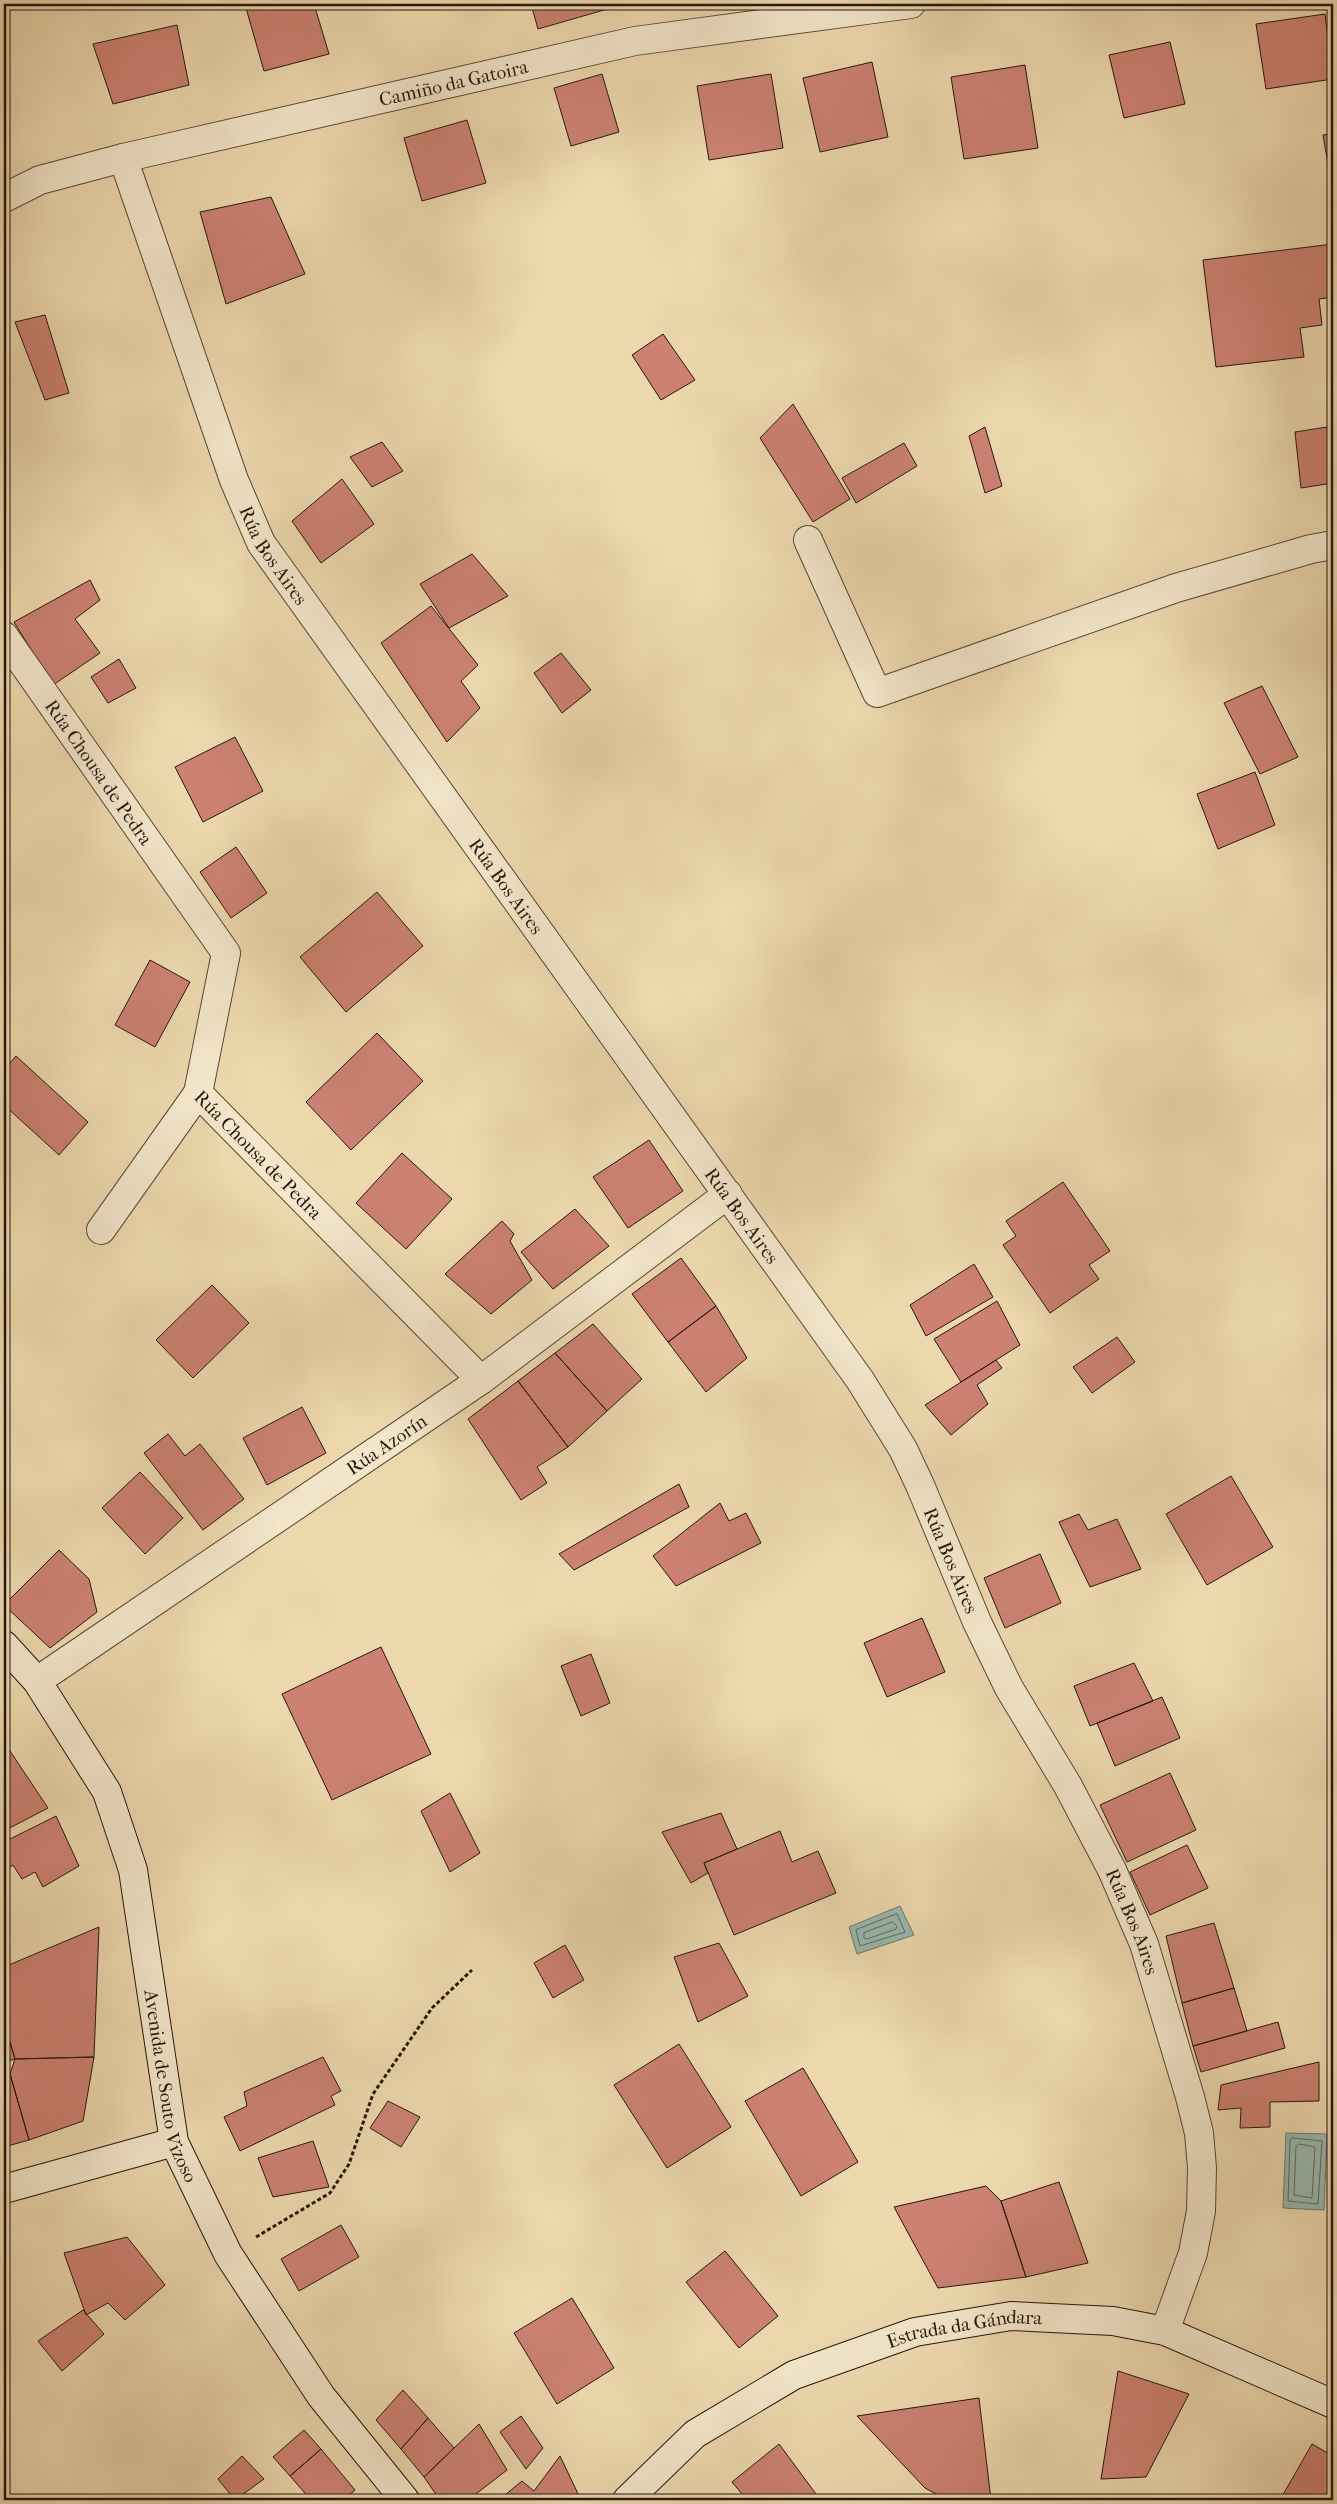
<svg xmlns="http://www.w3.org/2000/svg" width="1337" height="2504" viewBox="0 0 1337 2504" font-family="'IM FELL French Canon',serif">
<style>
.water{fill:#99b9af;stroke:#6b786f}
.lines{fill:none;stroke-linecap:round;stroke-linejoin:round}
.shore{stroke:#5f685f;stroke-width:1}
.building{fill:#cc8173;stroke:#25170f}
.street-casing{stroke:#574737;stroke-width:30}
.secondary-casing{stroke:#25170f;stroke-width:30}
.path{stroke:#25170f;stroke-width:3;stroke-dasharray:4 2.5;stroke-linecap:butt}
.street{stroke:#f3e6ca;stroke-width:28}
.secondary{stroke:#f3e6ca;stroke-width:28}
.labels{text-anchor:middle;stroke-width:4;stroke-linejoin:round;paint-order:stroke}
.street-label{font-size:19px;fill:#25170f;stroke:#f3e6ca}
</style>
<rect width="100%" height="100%" fill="#edd8ae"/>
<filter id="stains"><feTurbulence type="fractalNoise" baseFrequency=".004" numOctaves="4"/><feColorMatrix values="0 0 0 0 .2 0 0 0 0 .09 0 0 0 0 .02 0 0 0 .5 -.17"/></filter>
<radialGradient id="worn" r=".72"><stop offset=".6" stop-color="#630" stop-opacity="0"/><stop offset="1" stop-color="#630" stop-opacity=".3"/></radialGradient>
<path class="water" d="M900 1906 914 1935 857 1954 849 1927Z
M1286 2133 1327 2134 1324 2210 1283 2208Z"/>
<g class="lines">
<path class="shore" d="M897 1914 905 1932 860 1946 856 1930Z
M893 1922 897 1926 896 1929 867 1939 864 1938V1933Z
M1293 2138 1322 2141 1318 2204 1288 2201 1290 2140Z
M1299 2144 1315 2147 1312 2198 1294 2195 1296 2147Z"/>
</g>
<path class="building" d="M267 4H314L329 54 264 71 246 8Z
M531 4H610L611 8 538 29Z
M1325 14 1333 79 1266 89 1256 24Z
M177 25 189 85 113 104 93 44Z
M1170 42 1185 104 1124 118 1109 55Z
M872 62 888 137 820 152 803 78Z
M1025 65 1038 148 964 159 951 77Z
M602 74 619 132 571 146 554 88Z
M771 74 783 148 709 160 697 86Z
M467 120 486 183 422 201 404 138Z
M1333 134V175L1330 176 1323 135Z
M271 197 305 274 226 304 200 212Z
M1333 244V297L1319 299 1322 325 1300 328 1304 357 1216 367 1203 260Z
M45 315 69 393 45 400 15 322Z
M663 334 695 380 661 400 632 355Z
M793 404 850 499 813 522 760 438Z
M985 427 1002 486 985 493 969 436Z
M1327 427 1333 463V483L1301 488 1295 432Z
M382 442 403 471 372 487 350 457Z
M904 443 917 466 856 503 842 478Z
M342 479 374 524 321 563 292 521Z
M472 554 508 596 449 628 420 584Z
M90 580 100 600 75 619 100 653 53 685 14 622Z
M431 606 478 665 461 681 480 708 447 742 381 643Z
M561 653 591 690 562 713 534 673Z
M119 659 136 688 108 703 91 677Z
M1262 686 1298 757 1260 774 1224 703Z
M235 737 263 791 203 822 175 767Z
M1255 772 1275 825 1218 849 1197 794Z
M236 847 267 893 231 918 200 872Z
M377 892 423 946 346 1012 300 957Z
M150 960 190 982 155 1047 115 1025Z
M377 1033 423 1081 351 1150 306 1102Z
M16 1056 88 1122 59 1155 4 1105V1070Z
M649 1140 683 1191 628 1228 593 1177Z
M402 1153 452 1199 406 1249 356 1203Z
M1063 1182 1110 1251 1089 1265 1099 1279 1050 1313 1003 1245 1016 1236 1006 1221Z
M575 1209 609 1246 553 1289 521 1252Z
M502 1221 514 1234 510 1241 532 1280 491 1314 445 1274Z
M681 1258 716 1306 668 1342 632 1294Z
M974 1264 993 1297 926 1336 910 1305Z
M212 1285 249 1323 193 1378 156 1340Z
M997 1301 1020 1345 961 1382 934 1339Z
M716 1306 747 1358 706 1392 668 1342Z
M593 1324 642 1379 607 1411 555 1353Z
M1117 1337 1135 1362 1092 1393 1073 1367Z
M555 1353 607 1411 568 1447 518 1381Z
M996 1360 1002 1368 977 1385 988 1404 951 1435 925 1405Z
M518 1381 568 1447 537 1467 547 1483 521 1500 468 1419Z
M302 1407 326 1453 267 1485 243 1438Z
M168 1434 185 1456 200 1444 244 1499 203 1530 144 1453Z
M140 1472 183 1518 145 1554 102 1508Z
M1231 1476 1273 1547 1207 1585 1166 1514Z
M679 1484 689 1507 574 1570 559 1554Z
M720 1503 729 1521 746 1513 761 1543 676 1586 653 1556Z
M1079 1514 1088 1530 1117 1519 1141 1569 1090 1587 1059 1522Z
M59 1550 89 1579 97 1612 50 1648 4 1605Z
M1040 1554 1061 1603 1005 1628 984 1578Z
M922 1618 945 1672 887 1697 864 1643Z
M381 1647 431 1754 332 1800 282 1694Z
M591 1654 610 1703 581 1716 561 1666Z
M1134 1663 1153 1701 1090 1726 1074 1686Z
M1162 1697 1180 1738 1115 1766 1097 1723Z
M6 1745 48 1808 4 1831V1746Z
M1170 1773 1196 1830 1127 1862 1100 1805Z
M450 1793 480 1853 450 1872 421 1811Z
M721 1813 737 1849 704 1863 708 1873 691 1883 662 1832Z
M56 1816 79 1866 43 1887 35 1872 22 1879 13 1865 4 1871V1842Z
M780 1831 792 1862 818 1851 836 1893 734 1935 704 1863Z
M1187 1845 1208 1888 1150 1915 1130 1872Z
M1214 1923 1234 1988 1182 2003 1166 1936Z
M99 1927 94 2057 15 2059 4 2022V1967Z
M719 1943 748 1996 698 2022 674 1957Z
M565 1945 584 1980 553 1998 534 1963Z
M1234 1988 1247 2031 1193 2046 1182 2003Z
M4 2022 15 2059 4 2062Z
M1278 2022 1285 2048 1201 2072 1193 2046Z
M679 2044 731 2127 667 2168 614 2085Z
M94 2057 83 2121 29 2140 10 2074 15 2059Z
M323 2057 341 2091 331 2096 335 2105 240 2151 224 2117 247 2106 244 2092Z
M1319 2062V2101L1270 2102V2127L1240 2128 1241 2108 1218 2110 1221 2085Z
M803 2068 858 2162 801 2196 745 2101Z
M10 2074 29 2140 4 2147V2075Z
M388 2101 420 2117 401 2147 370 2128Z
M313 2141 329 2187 273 2197 258 2158Z
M1059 2182 1088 2263 1026 2277 1001 2201Z
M986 2186 1001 2201 1026 2277 938 2288 894 2207Z
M341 2225 359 2257 299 2291 281 2259Z
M127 2237 165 2285 125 2320 108 2303 86 2315 64 2253Z
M725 2251 778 2316 739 2348 686 2282Z
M572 2298 614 2368 557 2404 514 2333Z
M83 2310 104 2334 62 2371 38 2341Z
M1118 2371 1189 2394 1146 2477 1101 2479Z
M403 2390 428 2418 401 2449 376 2420Z
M979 2398 991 2500H947L925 2488 857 2416Z
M521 2416 543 2448 526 2469 500 2432Z
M428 2418 454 2448 424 2477 401 2449Z
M479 2424 507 2470 468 2500H440L424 2477Z
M304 2430 321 2449 290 2476 273 2457Z
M779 2444 816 2494 807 2500H747L732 2482Z
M1312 2444 1333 2456V2500H1280Z
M321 2449 355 2490 344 2500H311L290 2476Z
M242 2456 264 2479 235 2500 218 2479Z
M560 2456 581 2500H499L522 2481 534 2491Z"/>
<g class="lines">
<g class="street-casing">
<g id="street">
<path id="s1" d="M123 158 234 480 261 543 860 1380 903 1449 920 1485 977 1622 1009 1688 1068 1786 1112 1870 1144 1944 1190 2097 1199 2133 1202 2168 1201 2211 1193 2253 1165 2331"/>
<path id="s2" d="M4 198 40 180 123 158 635 41 911 4"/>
<path d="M808 540 877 693 1176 588 1311 549 1333 545"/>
<path id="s3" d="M4 636 226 953 198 1093 481 1380"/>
<path d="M101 1230 198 1093"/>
<path id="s4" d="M37 1681 481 1380 728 1194"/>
</g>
</g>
<g class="secondary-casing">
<g id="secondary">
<path id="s5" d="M4 1645 37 1681 107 1792 133 1870 174 2142 228 2254 321 2396 405 2500"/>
<path d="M4 2189 174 2142"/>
<path id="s6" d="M627 2500 695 2434 794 2375 915 2332 1011 2316 1113 2321 1165 2331 1333 2404"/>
</g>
</g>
<path class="path" d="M256 2237 330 2193 349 2164 373 2094 432 2008 472 1970"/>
<use href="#street" class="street"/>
<use href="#secondary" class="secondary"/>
</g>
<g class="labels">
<g class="street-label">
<text dy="7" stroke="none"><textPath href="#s2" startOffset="465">Camiño da Gatoira</textPath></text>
<text dy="7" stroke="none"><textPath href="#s1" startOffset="426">Rúa Bos Aires</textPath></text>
<text dy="7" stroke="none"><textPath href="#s3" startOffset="166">Rúa Chousa de Pedra</textPath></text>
<text dy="7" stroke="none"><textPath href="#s1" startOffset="831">Rúa Bos Aires</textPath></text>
<text dy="7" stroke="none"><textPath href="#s3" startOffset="616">Rúa Chousa de Pedra</textPath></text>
<text dy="7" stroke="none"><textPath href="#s1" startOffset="1236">Rúa Bos Aires</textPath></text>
<text dy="7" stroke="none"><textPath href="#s4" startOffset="422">Rúa Azorín</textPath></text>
<text dy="7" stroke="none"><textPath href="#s1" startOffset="1641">Rúa Bos Aires</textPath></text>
<text dy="7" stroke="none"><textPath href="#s1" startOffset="2046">Rúa Bos Aires</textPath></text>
<text dy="7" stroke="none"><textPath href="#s5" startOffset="482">Avenida de Souto Vizoso</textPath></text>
<text dy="7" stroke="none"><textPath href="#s6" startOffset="388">Estrada da Gándara</textPath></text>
</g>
</g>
<rect width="1337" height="2504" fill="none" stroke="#edd8ae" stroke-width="20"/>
<rect x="5" y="5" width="1327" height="2494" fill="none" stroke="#25170f" stroke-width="2.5"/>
<rect x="10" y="10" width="1317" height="2484" fill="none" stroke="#25170f"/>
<rect width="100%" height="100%" filter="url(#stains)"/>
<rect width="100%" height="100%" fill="url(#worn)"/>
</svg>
